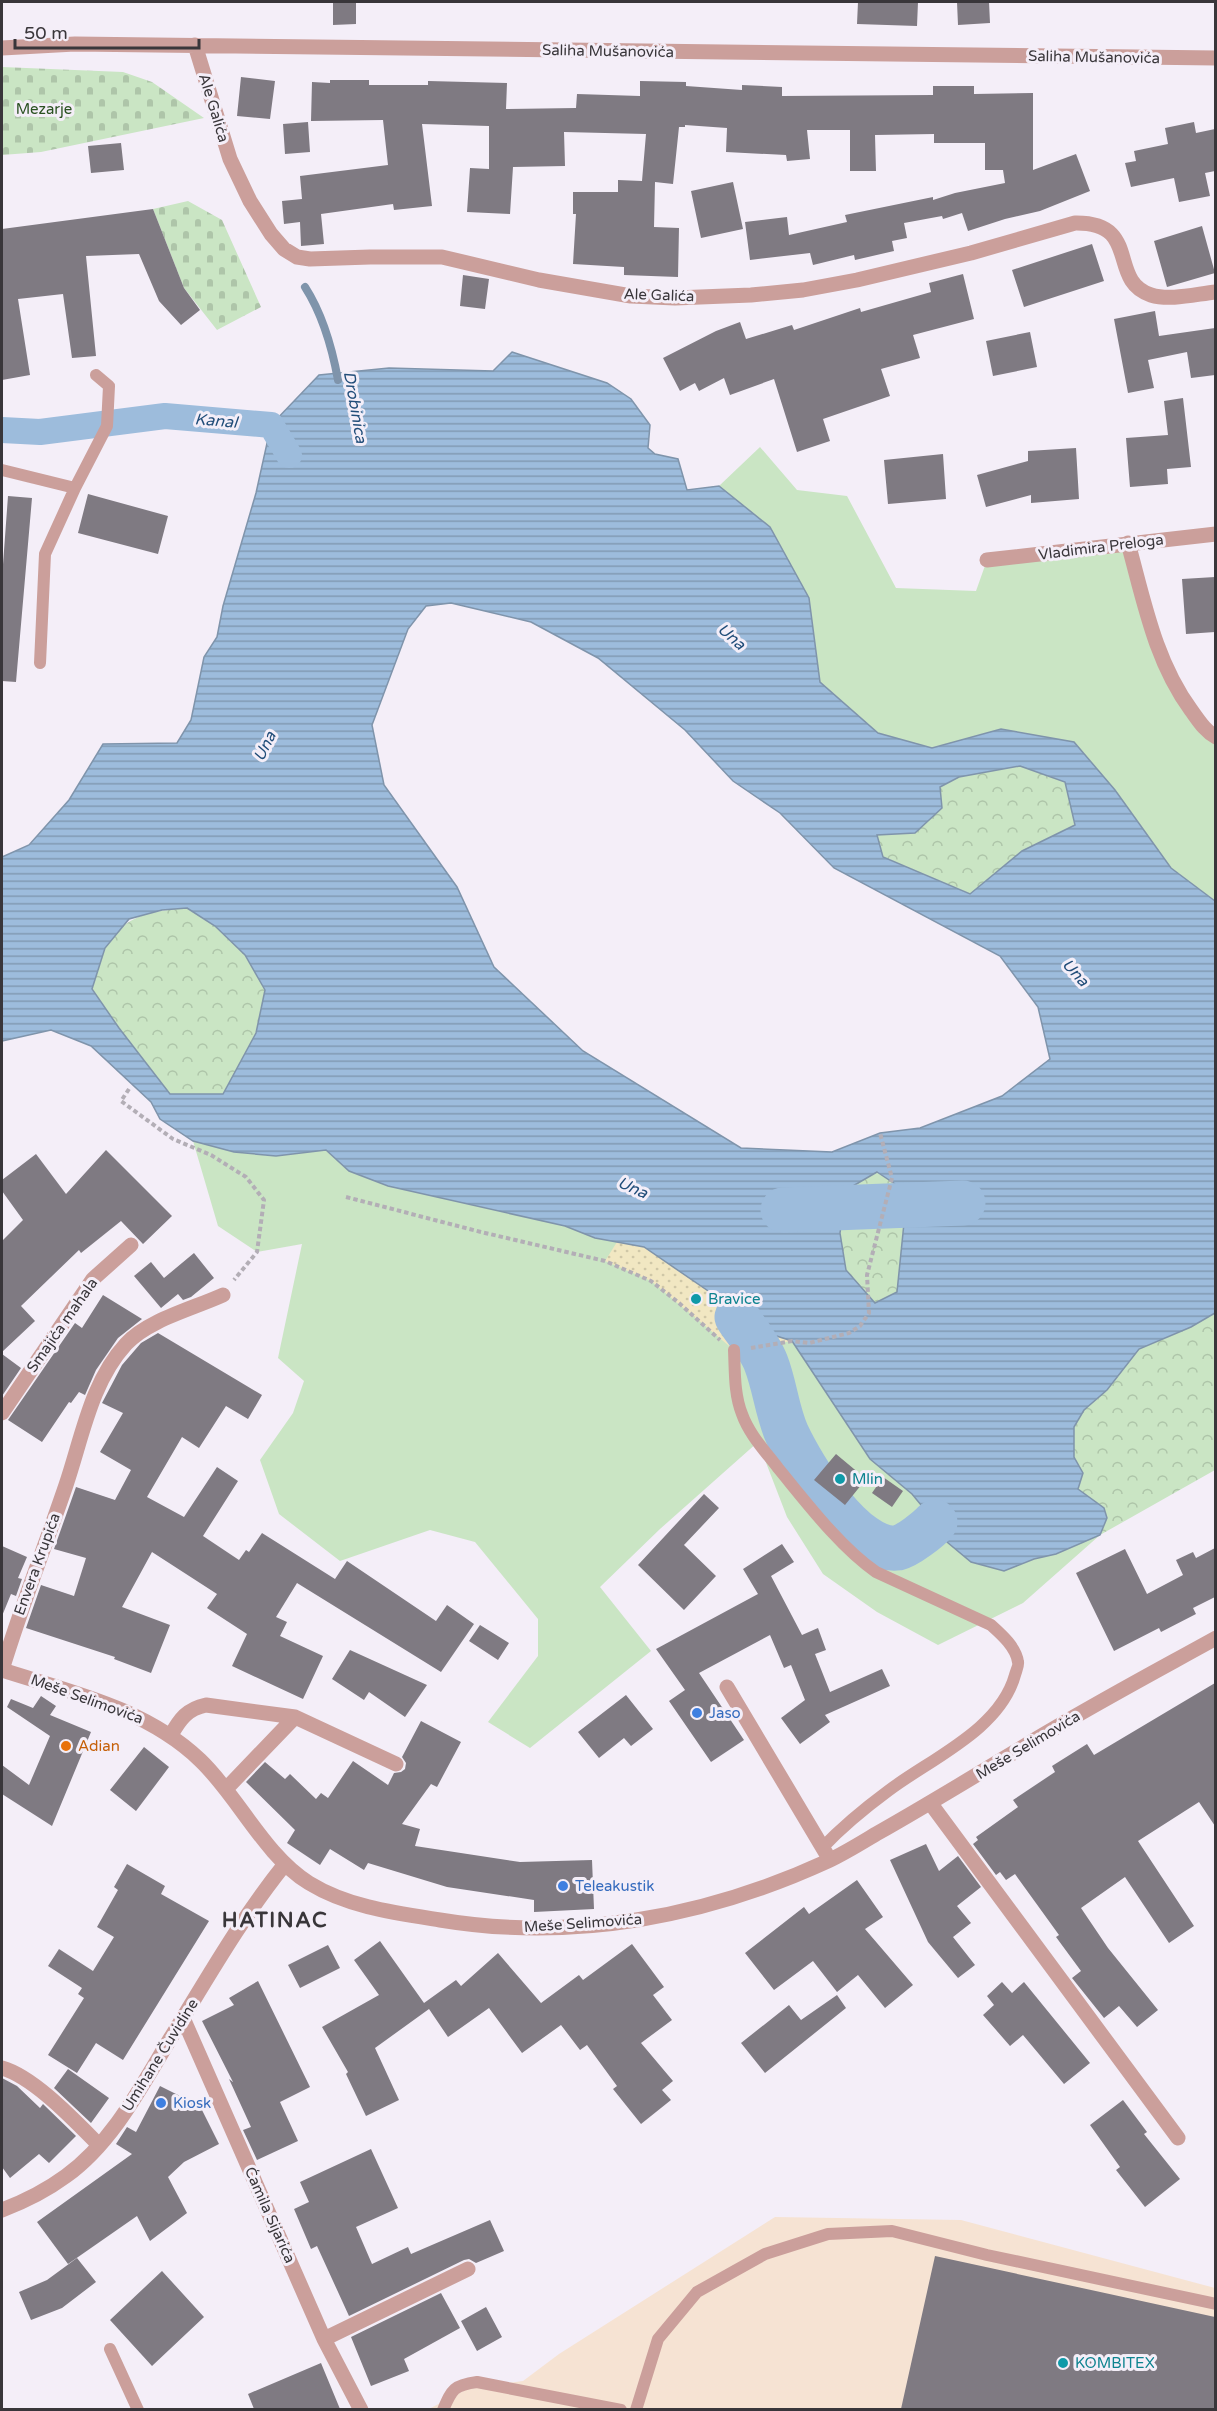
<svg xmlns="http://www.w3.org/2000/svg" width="1217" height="2411" viewBox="0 0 1217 2411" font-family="'Varela Round',sans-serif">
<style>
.industrial{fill:#f6e3d3}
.green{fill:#cae5c4}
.forest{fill:url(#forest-crowns)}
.sand{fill:url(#sand-dots)}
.cemetery{fill:url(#cemetery-stones)}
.water{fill:url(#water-rules);stroke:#7f94ab;stroke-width:1.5;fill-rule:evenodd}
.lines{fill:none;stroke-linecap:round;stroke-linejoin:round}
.stream{stroke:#7f94ab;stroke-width:8}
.canal{stroke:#9dbcdc;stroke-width:26}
.river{stroke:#9dbcdc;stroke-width:45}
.building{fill:#7f7a82}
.path{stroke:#b3aeb6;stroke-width:4;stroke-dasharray:4.5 3;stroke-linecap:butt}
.service{stroke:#cb9f9b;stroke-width:12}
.minor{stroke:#cb9f9b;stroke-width:15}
.culture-dot{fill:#0f9aa8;stroke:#f4eef8;stroke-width:2}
.shop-dot{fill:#3f7fe0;stroke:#f4eef8;stroke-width:2}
.food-dot{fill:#e8710a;stroke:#f4eef8;stroke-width:2}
.labels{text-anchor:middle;stroke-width:6;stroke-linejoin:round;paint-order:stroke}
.street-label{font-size:15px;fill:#39363a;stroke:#f4eef8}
.park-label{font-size:15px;fill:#2a5121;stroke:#f4eef8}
.culture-label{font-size:15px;fill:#0d838f;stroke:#f4eef8;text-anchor:start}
.shop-label{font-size:15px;fill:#366cbe;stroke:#f4eef8;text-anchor:start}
.food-label{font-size:15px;fill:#c56008;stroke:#f4eef8;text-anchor:start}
.water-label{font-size:16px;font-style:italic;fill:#214d79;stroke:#f4eef8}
.district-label{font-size:21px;font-weight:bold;letter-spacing:1.5px;fill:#39363a;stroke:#f4eef8}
</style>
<defs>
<pattern id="forest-crowns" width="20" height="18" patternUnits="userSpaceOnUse" patternTransform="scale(1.5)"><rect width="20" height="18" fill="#cae5c4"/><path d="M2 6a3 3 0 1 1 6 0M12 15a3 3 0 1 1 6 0" fill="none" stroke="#aec5a9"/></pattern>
<pattern id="sand-dots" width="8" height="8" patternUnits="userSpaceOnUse" patternTransform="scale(1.5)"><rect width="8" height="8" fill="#f1e7c2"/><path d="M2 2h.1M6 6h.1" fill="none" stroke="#cfc7a7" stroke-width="1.8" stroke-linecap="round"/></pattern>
<pattern id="cemetery-stones" width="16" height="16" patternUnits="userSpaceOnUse" patternTransform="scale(1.5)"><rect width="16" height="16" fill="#cae5c4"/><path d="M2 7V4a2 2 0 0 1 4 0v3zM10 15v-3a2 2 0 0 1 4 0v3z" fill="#aec5a9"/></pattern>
<pattern id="water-rules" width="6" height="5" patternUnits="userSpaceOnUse" patternTransform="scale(1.5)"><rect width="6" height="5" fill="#9dbcdc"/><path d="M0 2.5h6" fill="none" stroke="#819ab3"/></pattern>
</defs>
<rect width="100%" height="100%" fill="#f4eef8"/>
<path class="industrial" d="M775 2217 961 2220 1215 2288V2409L427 2410 469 2388 523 2381 559 2354Z"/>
<path class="green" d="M760 447 797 490 847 496 896 588 976 591 987 560 1128 543 1159 655 1215 737V901L1171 868 1115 790 1001 729 932 748 878 733 820 682 809 598 719 486Z
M193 1141 234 1152 276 1156 326 1150 349 1171 388 1186 565 1226 595 1238 644 1247 792 1341 870 1459 912 1494 935 1522 947 1542 1034 1559 1056 1554 1100 1535 1023 1603 938 1645 877 1612 823 1574 787 1517 758 1442 660 1529 600 1587 651 1651 530 1748 488 1722 538 1656V1619L475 1542 430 1530 340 1561 279 1514 260 1460 293 1413 304 1381 278 1358 302 1244 257 1252 218 1226Z"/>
<path class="forest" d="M1020 766 1065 782 1075 825 1022 851 970 894 883 857 877 835 915 833 940 787 959 777Z
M187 908 215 926 245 955 265 990 256 1033 223 1094H170L119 1028 92 989C96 976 99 959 105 947 125 914 152 911 187 908Z
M877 1172 901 1188 904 1223 897 1292 875 1303 846 1270 840 1233 846 1189Z
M1215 1313V1470L1100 1535 1107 1518 1104 1508 1078 1490 1083 1473 1074 1457V1427L1084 1410 1107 1390 1139 1349 1191 1327Z"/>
<path class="sand" d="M617 1242 644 1247 714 1295 728 1313 767 1333 792 1341 734 1350 651 1281 605 1261Z"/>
<path class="cemetery" d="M2 67 123 72 152 82 204 118 41 152 2 155Z
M188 201 222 220 261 307 217 330 184 288 153 209Z"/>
<path class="water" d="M512 352 607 383 631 399 650 425 648 448 655 454 678 459 687 490 719 486 770 527 809 598 820 682 878 733 932 748 1001 729 1074 742 1115 790 1171 868 1215 901V1313L1191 1327 1139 1349 1107 1390 1084 1410 1074 1427V1457L1083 1473 1078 1489 1104 1508 1107 1518 1100 1535 1056 1554 1034 1559 1004 1571 971 1562 947 1542 935 1522 912 1494 870 1459 792 1341 767 1333 728 1313 714 1295 644 1247 595 1238 565 1226 388 1186 349 1171 326 1150 276 1156 234 1152 193 1141 160 1119 151 1102 91 1046 51 1030 2 1041V857L29 845 69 800 103 744 177 743 191 720 204 657 217 637 223 606 256 493 271 425 319 375 389 368 493 371ZM451 603 531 622 598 658 685 730 733 781 780 813 834 868 1000 956 1038 1007 1050 1059 1002 1096 920 1128 880 1133 832 1152 741 1148 583 1051 494 967 457 887 384 785 372 725 408 629 426 606ZM1020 766 1065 782 1075 825 1022 851 970 894 883 857 877 835 915 833 942 808 940 787 959 777ZM187 908 215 926 245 955 265 990 256 1033 223 1094H170L119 1028 92 989 105 948 129 919 162 910ZM877 1172 901 1188 904 1223 897 1292 875 1303 846 1270 840 1233 846 1190Z"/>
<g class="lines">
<path class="stream" d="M305 287C323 315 332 347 338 380"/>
<path class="canal" d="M2 430 40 432 165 416 271 425 289 455"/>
<path class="river" d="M783 1210 963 1203
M737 1317C746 1331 760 1347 766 1363 775 1386 777 1412 787 1434 803 1468 854 1553 898 1548 907 1546 929 1529 935 1522"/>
</g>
<path class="building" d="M333 2H356V24L333 25Z
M858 2H918L917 26 857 24Z
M957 2H989L990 23 958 25Z
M241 77 275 81 270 119 237 116Z
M330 80H369V85H428V81L507 83 506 109 576 108 577 94 640 96V81L686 82V86L742 90V85L782 87V96L933 95V86H974V94L1033 93V170L1076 154 1090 191 1040 211 1005 219 968 231 962 213 943 219 942 216 904 223 907 238 892 241 894 251 855 260 854 255 813 265 810 253 750 260 745 222 787 217 789 235 847 222 845 215 933 197V200L955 193 1005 183 1003 170H985V143H934V134L875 135 876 171H850V130H807L810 159 787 161 786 155 726 152 727 128 685 125V127H679L673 184 655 182 654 227 679 228 678 277 624 275V267L573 264 576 214H573V192H618V180L642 181 646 134 564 132 565 166 513 167 510 214 467 212 470 168 489 169V126L422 124 432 206 394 210 393 204 321 214 324 244 301 246 300 222 284 224 282 201 302 199 300 176 388 165 383 120 311 121 312 82 330 83Z
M308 122 310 152 285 154 283 124Z
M1194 122 1196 133 1215 129V171L1205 173 1210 196 1179 202 1174 178 1131 187 1125 163 1136 161 1134 151 1168 144 1165 128Z
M121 143 124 170 91 173 88 146Z
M733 182 743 229 701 238 691 191Z
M153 209 184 288 200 310 181 325 159 301 139 254 86 256 96 356 72 358 63 294 18 299 30 375 2 380V229Z
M1202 226 1215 273 1167 287 1154 241Z
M1092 244 1104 281 1024 307 1012 270Z
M963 274 974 319 913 335 920 358 881 369 890 396 823 419 830 441 797 452 774 379 730 395 724 378 699 391 695 383 680 391 663 358 716 331 740 322 746 339 792 325 794 330 860 308 861 312 931 292 929 283Z
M463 275 489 279 485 309 460 306Z
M1155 311 1159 336 1215 328V375L1191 378 1187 352 1148 360 1154 388 1128 393 1114 319Z
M1030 332 1037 367 993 376 986 341Z
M1183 398 1191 467 1167 469 1168 484 1130 487 1126 438 1168 435 1164 401Z
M1076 448 1079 499 1031 503V495L986 507 977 475 1028 461V451Z
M943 454 946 499 888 504 884 460Z
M88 494 168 516 158 554 78 533Z
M8 496 32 498 16 682 2 681V578Z
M1215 577V632L1186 634 1182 579Z
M106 1150 172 1216 143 1244 121 1221 81 1253 79 1250 21 1306 35 1321 2 1352V1241L23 1220 2 1191V1180L36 1154 66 1194Z
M194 1253 214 1278 191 1297 183 1300 178 1294 161 1308 134 1276 151 1262 164 1278Z
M103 1295 142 1319 118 1338 96 1370 85 1395 79 1392 71 1403 69 1402 42 1442 8 1420 75 1323 82 1328Z
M158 1333 262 1395 248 1419 226 1406 199 1448 182 1437 147 1497 184 1517 217 1467 238 1481 203 1536 239 1560 246 1550 249 1552 262 1533 335 1579 347 1561 436 1621 447 1605 474 1624 441 1672 297 1583 276 1617 287 1622 280 1636 323 1656 303 1699 232 1666 247 1634 207 1608 217 1594 152 1552 122 1607 170 1625 151 1673 114 1659 115 1657 26 1628 41 1585 74 1596 86 1558 54 1549 76 1487 115 1500 131 1470 100 1452 123 1413 102 1403 122 1365 141 1343Z
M2 1354 21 1368 2 1396Z
M836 1454 866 1479 845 1505 814 1480Z
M883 1477 903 1491 892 1507 872 1493Z
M704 1494 719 1508 684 1545 716 1576 684 1610 638 1565Z
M782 1544 794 1562 771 1576 802 1635 818 1628 826 1650 815 1654 830 1692 882 1669 890 1686 825 1715 830 1722 800 1744 781 1718 805 1700 791 1665 784 1668 770 1635 699 1673 744 1740 711 1762 669 1701 685 1690 656 1649 758 1594 743 1569Z
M2 1546 27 1557 18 1578 22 1579 16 1596 11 1594 2 1616Z
M1215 1548V1597L1193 1608 1196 1614 1161 1632 1159 1628 1114 1651 1076 1573 1125 1549 1147 1594 1183 1575 1176 1560 1193 1552 1196 1558Z
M480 1625 509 1643 498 1660 469 1641Z
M350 1650 427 1685 405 1717 369 1692 364 1700 332 1679Z
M1215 1683V1826L1199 1802 1138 1841 1194 1926 1169 1943 1125 1877 1081 1908 1108 1948 1158 2010 1137 2027 1119 2006 1104 2018 1072 1978 1081 1971 1056 1937 1059 1935 1015 1874 1006 1880 1000 1872 996 1875 973 1844 978 1840 976 1837 1018 1807 1013 1800 1055 1772 1052 1766 1087 1744 1094 1755Z
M626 1695 653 1729 631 1746 624 1738 599 1758 578 1732Z
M41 1696 56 1706 50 1715 91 1732 52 1826 2 1794V1765L29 1785 50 1736 7 1707 11 1699 33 1708Z
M421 1721 461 1742 437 1787 431 1784 402 1824 420 1829 415 1846 520 1862 592 1860 594 1909 534 1912V1900L447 1887 368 1863 364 1870 330 1849 320 1865 287 1843 295 1830 246 1782 265 1762 285 1779 290 1774 316 1799 321 1793 328 1798 353 1761 388 1785 394 1773 401 1772 405 1769 406 1763 402 1757Z
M144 1747 169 1767 136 1811 110 1790Z
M926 1844 939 1871 958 1856 981 1887 957 1906 971 1923 953 1937 975 1965 958 1978 928 1942 890 1860Z
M127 1864 165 1886 161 1894 209 1921 123 2060 96 2043 77 2073 48 2055 84 1998 78 1994 82 1988 48 1966 59 1949 93 1971 114 1937 97 1927 118 1890 114 1887Z
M857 1880 883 1917 865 1929 913 1985 885 2008 858 1975 837 1992 813 1961 774 1990 745 1953 804 1907 809 1914Z
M380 1941 424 2003 456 1980 461 1986 498 1953 541 2003 579 1975 583 1980 632 1944 664 1987 653 1995 672 2020 641 2043 673 2081 662 2090 671 2100 641 2124 613 2089 617 2086 587 2045 580 2050 561 2025 522 2053 489 2008 448 2037 429 2009 375 2048 399 2100 366 2116 346 2074 348 2072 322 2027 379 1995 354 1960Z
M328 1945 340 1968 300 1988 288 1965Z
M258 1981 310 2087 280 2102 298 2141 257 2160 243 2130 251 2127 229 2079 233 2082 202 2021 234 2005 229 1998Z
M1002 1982 1012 1993 1024 1982 1090 2063 1064 2084 1023 2035 1010 2046 983 2015 994 2005 987 1996Z
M837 1995 846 2008 765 2073 741 2043 789 2005 801 2020Z
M68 2069 109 2098 91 2123 54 2088Z
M2 2078 17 2086 40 2108 43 2104 76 2136 49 2163 39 2154 10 2178 2 2167Z
M160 2086 200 2106 219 2144 184 2162 168 2177 187 2213 150 2241 137 2216 68 2264 37 2222 132 2154 116 2144 127 2127 136 2132Z
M1123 2100 1147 2132 1144 2134 1180 2179 1145 2207 1116 2170 1120 2167 1090 2125Z
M371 2149 398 2208 356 2227 372 2264 408 2247 411 2254 490 2220 504 2251 476 2263 469 2259 464 2260 349 2316 317 2246 311 2249 294 2209 309 2202 300 2182Z
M935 2256 1215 2317V2409H901Z
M77 2258 96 2282 62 2308 31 2320 19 2292 47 2280Z
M162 2271 204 2317 152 2366 110 2320Z
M441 2293 460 2328 404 2359 409 2371 371 2386 351 2337Z
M486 2307 502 2337 477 2351 461 2321Z
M321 2363 340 2409H254L248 2394Z"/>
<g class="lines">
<path class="path" d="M129 1089 121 1101 173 1139 211 1155 246 1177 264 1200 257 1252 234 1280
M346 1197 481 1232 605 1261 651 1281 679 1303 720 1340
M751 1348 792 1341 809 1343 849 1333 860 1326 869 1313 867 1275 892 1178 880 1133"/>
<path class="service" d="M2 470 75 488 107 426 109 386 96 375
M40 663 45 554 75 488
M734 1350C735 1371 734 1394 742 1414 749 1434 765 1451 778 1468 806 1502 840 1547 876 1572L991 1625C1001 1634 1016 1647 1018 1662 1019 1665 1016 1671 1015 1675 1000 1730 930 1759 888 1791 865 1808 842 1827 822 1848
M110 2349 138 2410
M443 2410C452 2389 454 2385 477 2382L621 2410
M636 2410 658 2339 697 2292 765 2254 828 2234 892 2231 987 2255 1216 2304"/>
<path class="minor" d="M195 45 230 159 250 201 271 234 284 249 297 257 310 259 370 257H442L539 280 631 296 675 298 751 295 803 290 857 280 971 253 1075 223C1142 222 1107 281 1151 295 1170 301 1196 294 1216 292
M2 48 75 44 1216 58
M1128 543C1144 601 1155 661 1191 710 1199 721 1205 731 1216 737
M987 560 1216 534
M2 1413 93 1279 131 1245
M2 1670C70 1692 146 1708 200 1760 238 1796 264 1855 309 1883 348 1907 395 1913 440 1920 573 1942 706 1917 828 1861 845 1853 861 1843 876 1834 924 1807 971 1778 1018 1750 1083 1710 1149 1675 1216 1638
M2 1670C21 1607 45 1547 66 1485 82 1438 91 1382 126 1344 148 1320 192 1309 223 1295
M727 1687 830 1860
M171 1735C180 1719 187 1709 206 1705L295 1717 396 1764
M226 1789 295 1717
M931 1804 1178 2138
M183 2018 324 2339 361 2410
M2 2068C34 2077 75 2121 99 2145
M2 2210C23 2202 47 2190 66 2176 112 2143 141 2087 170 2039 207 1979 240 1920 285 1864
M324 2339 468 2269"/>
</g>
<g class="culture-dot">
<circle cx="696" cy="1299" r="6"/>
<circle cx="840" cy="1479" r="6"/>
<circle cx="1063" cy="2363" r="6"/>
</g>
<g class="shop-dot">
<circle cx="697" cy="1713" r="6"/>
<circle cx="563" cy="1886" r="6"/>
<circle cx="161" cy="2103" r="6"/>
</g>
<circle class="food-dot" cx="66" cy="1746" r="6"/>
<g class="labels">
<g class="street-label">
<text transform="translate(608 51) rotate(1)" y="5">Saliha Mušanovića</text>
<text transform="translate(1094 57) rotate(1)" y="5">Saliha Mušanovića</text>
<text transform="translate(214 108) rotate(73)" y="5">Ale Galića</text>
<text transform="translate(659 295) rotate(2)" y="5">Ale Galića</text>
<text transform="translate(1101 547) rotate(-7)" y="5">Vladimira Preloga</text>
<text transform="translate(62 1325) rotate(-55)" y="5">Smajića mahala</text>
<text transform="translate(37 1564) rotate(-70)" y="5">Envera Krupića</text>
<text transform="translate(87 1699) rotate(20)" y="5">Meše Selimovića</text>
<text transform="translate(1028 1745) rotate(-31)" y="5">Meše Selimovića</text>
<text transform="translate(583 1923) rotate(-4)" y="5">Meše Selimovića</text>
<text transform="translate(160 2055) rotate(-58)" y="5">Umihane Čuvidine</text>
<text transform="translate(270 2215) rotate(66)" y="5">Ćamila Sijarića</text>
</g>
<g class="park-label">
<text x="44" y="114">Mezarje</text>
</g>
<g class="culture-label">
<text x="708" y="1304">Bravice</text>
<text x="852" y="1484">Mlin</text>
<text x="1075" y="2368">KOMBITEX</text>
</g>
<g class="shop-label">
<text x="709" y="1718">Jaso</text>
<text x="575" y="1891">Teleakustik</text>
<text x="173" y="2108">Kiosk</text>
</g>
<g class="food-label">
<text x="78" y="1751">Adian</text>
</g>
<g class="water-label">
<text transform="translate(356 407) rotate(80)" y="6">Drobinica</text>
<text transform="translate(216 420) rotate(5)" y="6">Kanal</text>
<text transform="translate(732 636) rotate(41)" y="6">Una</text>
<text transform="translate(264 746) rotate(-64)" y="6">Una</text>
<text transform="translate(1076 972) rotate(48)" y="6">Una</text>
<text transform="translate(633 1187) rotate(25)" y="6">Una</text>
</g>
<g class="district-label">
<text x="275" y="1927">HATINAC</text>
</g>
</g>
<rect width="1217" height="2411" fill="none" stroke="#39363a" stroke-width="6"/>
<path d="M15 39v9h184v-9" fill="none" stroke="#39363a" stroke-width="3"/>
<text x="24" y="39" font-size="18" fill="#39363a" stroke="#f4eef8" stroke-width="4.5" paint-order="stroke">50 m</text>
</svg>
